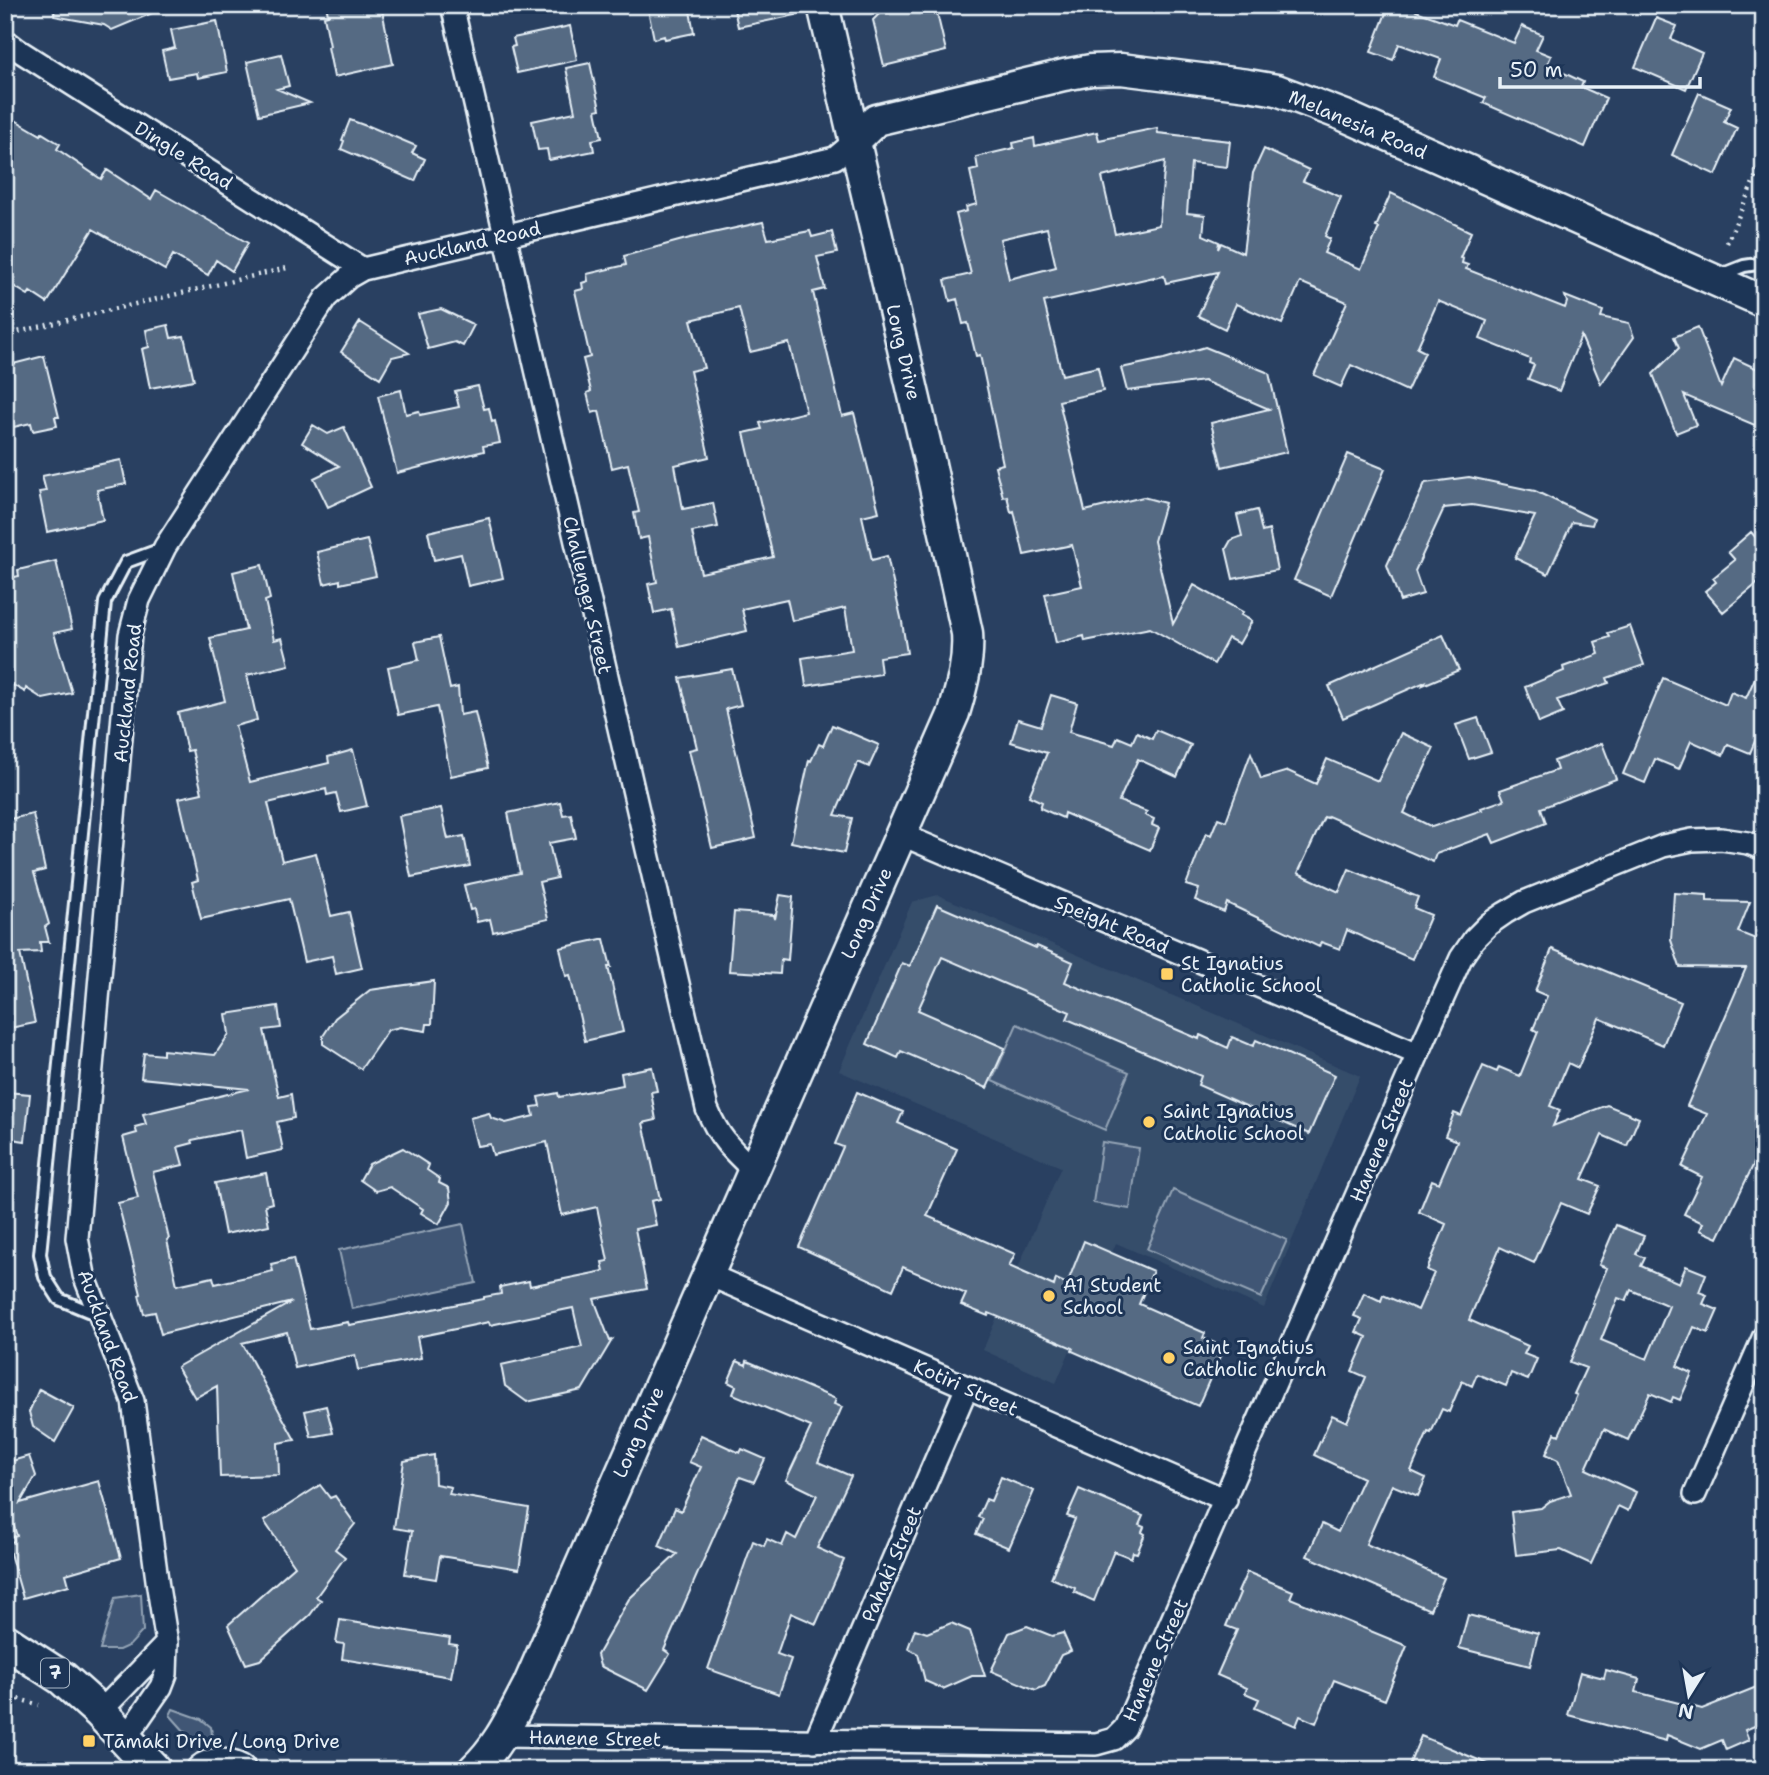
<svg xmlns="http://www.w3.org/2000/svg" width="1769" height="1775" viewBox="0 0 1769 1775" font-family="'Shantell Sans',sans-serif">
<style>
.built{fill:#364d6b}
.green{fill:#415774;stroke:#94a4b6;stroke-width:2}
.building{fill:#556a83;stroke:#e8f1f8;stroke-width:2;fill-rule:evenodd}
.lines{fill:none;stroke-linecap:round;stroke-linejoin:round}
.lane-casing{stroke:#e8f1f8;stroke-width:16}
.street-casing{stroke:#e8f1f8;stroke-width:26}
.secondary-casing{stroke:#e8f1f8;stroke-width:35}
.primary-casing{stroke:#e8f1f8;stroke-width:38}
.path{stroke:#e8f1f8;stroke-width:4.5;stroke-dasharray:2 5;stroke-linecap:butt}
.lane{stroke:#1d3557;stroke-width:10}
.street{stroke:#1d3557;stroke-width:21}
.secondary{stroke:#1d3557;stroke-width:30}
.primary{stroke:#1d3557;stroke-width:33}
.poi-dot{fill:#ffd166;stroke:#1d3557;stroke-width:2.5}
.labels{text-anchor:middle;stroke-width:6;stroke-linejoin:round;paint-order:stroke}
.shield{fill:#1d3557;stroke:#abb9c8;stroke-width:2}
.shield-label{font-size:18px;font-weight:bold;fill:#e8f1f8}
.street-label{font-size:19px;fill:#e8f1f8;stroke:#1d3557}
.poi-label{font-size:19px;fill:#e8f1f8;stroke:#1d3557;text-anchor:start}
</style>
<rect width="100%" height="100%" fill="#294061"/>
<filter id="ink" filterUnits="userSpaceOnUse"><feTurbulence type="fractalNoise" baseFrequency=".0143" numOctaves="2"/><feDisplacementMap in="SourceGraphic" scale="14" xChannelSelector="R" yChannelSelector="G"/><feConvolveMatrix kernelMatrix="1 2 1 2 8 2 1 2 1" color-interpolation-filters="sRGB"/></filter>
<g filter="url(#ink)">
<path class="built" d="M938 895 1360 1076 1264 1308 1116 1243 1056 1383 983 1350 1061 1167 839 1071 912 902Z"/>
<path class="green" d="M1017 1024 1129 1072 1105 1130 992 1081Z
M1102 1142 1139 1148 1130 1209 1093 1203Z
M1173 1190 1287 1240 1261 1298 1147 1249Z
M463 1224 476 1283 352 1309 339 1250Z
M141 1594 143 1631 130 1645 119 1650H100L115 1598Z
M173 1709 201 1719 211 1727 212 1734 209 1738 194 1742 170 1715Z"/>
<path class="building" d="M55 5H169V6L112 30 104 25 54 16Z
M326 5H381L393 64 334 77 328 47 330 46 324 16 328 15Z
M647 5H689L694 33 665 39 664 36 654 39Z
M733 5H795L796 15 738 27Z
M909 5H935L946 51 884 66 873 20 881 12Z
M1389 5H1418L1416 11 1455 25 1457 20 1514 43 1522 26 1543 35 1536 50 1551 56 1547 65 1583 82 1581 87 1606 98 1585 147 1483 103 1486 98 1434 77 1441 59 1399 44 1393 60 1371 52Z
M1656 18 1677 26 1671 39 1702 53 1686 89 1635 67Z
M217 21 227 72 198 78 197 73 168 78 162 51 175 48 171 30Z
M570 26 577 60 517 73 511 47 515 46 513 38Z
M281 54 289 86 277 89 310 103 259 115 247 62Z
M590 63 600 109 596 110 602 138 592 140 594 151 549 160 547 149 538 150 532 121 575 112 566 68Z
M1699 93 1731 107 1724 122 1737 128 1716 175 1672 155Z
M5 114 41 135 42 133 60 144 57 149 101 179 107 170 151 199 156 190 248 243 232 271 216 260 208 275 173 255 165 270 93 229 47 303 30 292 28 295 5 281Z
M350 120 369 127V126L416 146 412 153 425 159 415 181 341 149 344 141 342 140Z
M1157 128 1158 133 1230 141 1227 167 1191 163 1187 213 1205 215 1203 235 1219 242 1218 249 1221 243 1243 253 1253 173 1264 149 1309 170 1303 181 1341 197 1325 236 1330 239 1324 253 1361 269 1379 228 1376 227 1391 193 1471 232 1460 258 1463 259 1462 263 1468 265 1466 269 1565 308 1567 302 1565 296 1603 311 1601 317 1629 323 1634 337 1601 384 1581 336 1559 391 1528 379 1534 365 1529 363 1530 359 1480 339 1487 321 1438 301 1417 348 1425 352 1407 391 1351 365 1341 387 1314 375 1347 302 1300 282 1282 324 1236 304 1225 329 1198 316 1218 272 1166 283 1164 276 1154 278V277L1044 302 1062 375 1098 367 1103 391 1059 401 1085 511 1143 497 1165 503 1154 541 1173 624 1194 585 1243 612 1241 615 1252 621 1239 644 1228 638 1214 664 1150 628 1085 641 1084 636 1056 643 1045 594 1082 586 1072 545 1024 555 1014 511 1011 512 1007 496 1003 497 995 466 1003 464 980 355 976 356 968 323 963 324 957 299 950 301 945 280 971 274 956 214 967 211 966 207 977 204 970 171 978 169 976 157 1014 148 1013 143 1034 138 1035 146 1097 132 1099 140ZM1165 161 1159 225 1115 234 1102 177ZM1047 228 1056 267 1009 279 1000 239Z
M763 222 768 239 810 231 812 237 832 232 837 253 817 257 825 289 813 292 842 416 854 413 879 512 862 516 872 560 887 556 902 622 907 653 879 657 881 674 806 686 802 658 852 650 845 608 792 621 787 599 742 609 747 631 679 647 671 609 654 613 648 584 657 582 648 537 639 539 634 513 639 512 628 464 612 468 599 411 592 413 587 393 591 391 583 359 590 357 575 291 583 289 582 283 588 281 587 274 626 265 624 256 690 238ZM739 308 750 352 789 343 806 412 760 423 762 429 744 433 773 557 701 573 692 532 718 527 713 503 683 509 675 465 709 457 690 371 704 368 691 320Z
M441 309 474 325 463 346 455 342 428 349 418 314Z
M360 322 409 353 392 357 380 378 341 352Z
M168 325 171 338 184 336 194 380 150 388 142 349 149 347 146 330Z
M1698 327 1721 387 1734 358 1762 371 1757 382 1764 385V429L1684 395 1696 425 1676 433 1653 374 1679 348 1674 337Z
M1205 347 1269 373 1287 452 1222 467 1211 423 1269 409 1204 381 1127 391 1121 368 1164 359Z
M44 356 59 417H55L57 426 33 431 31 423 5 429V366Z
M478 386 484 409 489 408 492 422 495 421 500 443 483 446 484 451 397 473 378 396 401 390 406 414 419 411 420 415 459 407 455 391Z
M313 425 328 434 344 427 371 487 328 507 314 478 339 466 302 443Z
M1348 454 1385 469 1331 596 1294 580Z
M121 460 126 484 97 490 103 520 47 532 39 492 46 491 42 476Z
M1469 477 1535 491 1594 519 1592 525 1572 522 1548 574 1515 558 1535 516 1472 505 1444 508 1415 571 1423 594 1400 601 1387 565 1425 483Z
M1257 510 1262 532 1269 530 1277 570 1233 579 1226 549 1231 540 1242 536 1237 515Z
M489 518 503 578 468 586 461 554 434 560 428 532Z
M1751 532 1764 547V578L1723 612 1705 591 1716 582 1713 578 1735 560 1728 552Z
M367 540 376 576 340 584V580L324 584 317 552Z
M56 561 72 629 54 633 72 693 43 699 26 688 25 692 5 681V579L19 576 18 570Z
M262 565 270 599 265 601 274 640 282 638 289 665 247 675 257 720 235 726 250 782 329 763 328 757 353 750 367 806 341 812 336 793 327 795 326 789 268 803 282 861 316 853 331 916 349 912 362 968 336 974 332 956 304 962 289 899 201 919 192 882 198 880 179 798 202 793 192 750 187 751 178 713 225 701 210 638 246 630 233 572Z
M1630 626 1644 665 1607 678 1609 683 1557 700 1563 713 1539 723 1525 687 1564 671 1563 667 1599 654 1595 642 1610 637 1608 633Z
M1443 635 1459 670 1423 685 1425 682 1343 718 1329 686Z
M439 637 450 689 458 687 460 715 475 712 488 768 451 776 437 707 398 715 388 667 419 660 415 642Z
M1764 658V720L1750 753 1728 744 1723 755 1691 741 1679 769 1655 759 1645 783 1623 774 1663 678 1726 705 1731 692 1746 698Z
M732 669 741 705 726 709 756 838 712 848 689 750 697 748 680 678Z
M1051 695 1077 703 1069 732 1114 745 1118 737 1132 743 1137 732 1152 739 1156 730 1191 745 1177 777 1138 759 1119 801 1147 812 1145 815 1154 819 1152 825 1159 828 1150 850 1064 813 1063 818 1040 808 1042 802 1029 796 1047 753 1011 742 1018 719 1041 726Z
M1478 718 1491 752 1469 759 1456 725Z
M832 725 879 745 869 767 858 762 835 815 852 818 844 853 791 842 809 760 811 761 819 744 823 746Z
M1401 733 1434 748 1404 813 1432 827 1482 810 1481 808 1504 800 1500 790 1557 770 1554 761 1602 743 1616 779 1541 808 1546 823 1494 843 1490 834 1436 854 1433 862 1328 816 1327 818 1324 817 1298 873 1339 892 1349 869 1418 897 1414 908 1431 915 1412 959 1347 930 1340 949 1321 942 1319 947 1227 903 1224 912 1195 900 1199 889 1186 885 1206 833 1211 835 1218 818 1226 821 1251 753 1261 779 1288 771 1316 784 1327 759 1378 781Z
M560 802 563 815 571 814 576 838 549 843 557 878 539 882 548 919 493 932 490 919 477 922 474 909 470 910 464 885 520 873 508 813Z
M441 808 448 839 464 836 470 866 411 877 399 816Z
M33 814 45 870 34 873 49 924 45 927 49 942H40L41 952 20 953 35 1023 5 1029V820Z
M1674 893 1707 895V901L1750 902 1738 932 1758 940 1764 928V1143L1718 1238 1700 1230 1703 1223 1684 1214 1702 1177 1682 1167 1707 1114 1687 1106 1746 968 1680 967 1671 940Z
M780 895 793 897 788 960 781 959 780 974 729 971 734 912 774 915 775 919Z
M937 905 1036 948 1037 946 1073 962 1065 982 1199 1039 1200 1035 1228 1048 1232 1037 1253 1046 1256 1040 1335 1075 1309 1134 1198 1085 1201 1076 1067 1019 1070 1012 942 957 918 1010 1005 1048 987 1088 901 1051 898 1058 867 1044 902 963 910 966Z
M601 939H604L611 967H608L623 1032 585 1041 570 975 566 976 560 948Z
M1552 949 1681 1002 1663 1045 1599 1018 1578 1068 1568 1063 1550 1106 1560 1110 1553 1126 1607 1105 1639 1118 1627 1146 1602 1135 1582 1179 1600 1186 1587 1214 1561 1203 1534 1263 1500 1247 1469 1320 1528 1346 1524 1354 1537 1359 1528 1380 1511 1373 1506 1386 1477 1374 1472 1386 1462 1381 1449 1412 1442 1409 1431 1433 1428 1432 1411 1471 1426 1478 1418 1496 1392 1485 1366 1544 1444 1578 1430 1610 1307 1556 1322 1524 1338 1532 1363 1478 1314 1455 1332 1415 1347 1422 1366 1377 1352 1371 1367 1337 1356 1332 1362 1319 1354 1316 1364 1293 1381 1301 1383 1295 1418 1310 1434 1273 1427 1270 1446 1224 1419 1212 1432 1180 1439 1183 1457 1141 1445 1136 1454 1113 1461 1116 1483 1066 1497 1072 1499 1067 1520 1076 1538 1032 1533 1029 1547 996 1535 991Z
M434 981 432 1024H427L426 1031 400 1027 388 1030 361 1069 323 1044V1036L335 1018 370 990Z
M278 1006 281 1028 264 1030 279 1097 291 1094 294 1118 277 1122 283 1150 246 1158 241 1130 192 1140 193 1143 178 1147 183 1165 153 1172 169 1239 167 1240 177 1285 213 1277 215 1284 273 1271 271 1264 293 1259 310 1329 348 1322 349 1325 372 1321 484 1299V1297L501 1294 500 1287 529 1281 530 1286 604 1271 602 1262 608 1261 597 1207 562 1215 547 1142 493 1155 490 1144 477 1146 470 1118 489 1113 491 1118 506 1123 534 1116 532 1107 540 1106 538 1097 558 1093 559 1097 623 1085 621 1073 652 1067 657 1091 651 1092 656 1120 643 1123 660 1199 651 1201 656 1225 635 1229 647 1289 594 1299 610 1341 612 1340 582 1390 527 1402 505 1386 501 1365 582 1347 573 1308 490 1325 489 1322 417 1337 421 1358 358 1370 355 1355 295 1368 287 1332 242 1343 295 1440 278 1443 279 1475 220 1477 217 1386 195 1398 177 1367 292 1302 161 1334 155 1312 144 1314 139 1295 141 1294 118 1203 138 1198 123 1137 137 1133 135 1127 146 1124 143 1114 249 1089 141 1078 144 1053 163 1055V1050L215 1055 229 1034 226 1014Z
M5 1092 30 1094 25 1141 5 1138Z
M857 1092 903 1112 898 1123 957 1149 927 1216 1015 1254 1009 1266 1054 1286 1056 1279 1067 1284 1084 1241 1153 1271 1139 1304 1205 1333 1203 1338 1224 1347 1198 1406 1072 1351 1073 1348 989 1313 988 1316 961 1305 966 1294 903 1267 893 1290 799 1247 843 1147 835 1144Z
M403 1148 429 1165 427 1170 440 1179 439 1183 449 1188 451 1202 439 1224 421 1213 423 1209 390 1187 376 1191 360 1180 369 1164Z
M266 1173 272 1203 265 1205 269 1225 225 1234 215 1183Z
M1616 1225 1644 1236 1636 1254 1645 1258 1641 1266 1679 1283 1686 1266 1706 1274 1699 1292 1707 1295 1703 1304 1718 1310 1708 1333 1694 1327 1677 1366 1692 1373 1680 1400 1673 1397 1671 1402 1650 1393 1628 1440 1604 1429 1586 1469 1636 1492 1628 1511 1618 1506 1591 1564 1561 1550 1516 1555 1511 1512 1541 1508 1550 1501 1571 1494 1558 1460 1546 1454 1555 1433 1559 1435 1577 1395 1574 1394 1586 1368 1570 1362 1594 1304 1592 1303 1607 1268 1599 1265ZM1631 1290 1669 1306 1647 1359 1601 1340 1618 1298 1626 1301Z
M737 1361 746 1365 747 1361 836 1399 834 1404 842 1407 818 1462 851 1476 817 1548 844 1560 816 1624 791 1613 777 1654 791 1659 779 1694 708 1669 753 1541 764 1546 767 1539 782 1546 787 1534 796 1539 817 1495 786 1480 811 1427 733 1394 736 1386 728 1382Z
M39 1389 74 1408 55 1442 33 1427 29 1412Z
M326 1406 333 1433 311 1437 305 1411Z
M701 1435 740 1453 742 1449 765 1459 754 1482 740 1477 664 1650 670 1654 648 1690 600 1666 597 1655 629 1599 677 1554 659 1546 675 1508 681 1511 701 1467 689 1462Z
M434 1455 435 1484 451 1487 449 1494 529 1508 519 1569 440 1556 436 1579 405 1574 412 1531 394 1528 404 1461Z
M29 1456 36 1476 20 1503 99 1481 121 1558 66 1574 69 1585 23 1598 7 1543 14 1541 13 1537 17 1536 11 1518 5 1529V1463Z
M1001 1477 1034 1491 1009 1548 976 1534 983 1519 978 1517 986 1499 991 1501Z
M320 1485 330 1498 335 1496 355 1524 335 1549 345 1557 316 1597 321 1600 310 1615 260 1660 246 1664 228 1625 295 1566 264 1521Z
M1079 1489 1143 1516 1139 1525 1144 1527 1142 1532 1145 1534 1137 1553 1133 1552 1131 1558 1114 1551 1094 1601 1074 1592 1075 1588 1051 1578 1075 1519 1067 1516Z
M1247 1572 1293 1591 1290 1598 1407 1646 1385 1700 1334 1680 1316 1723 1300 1716 1296 1726 1255 1708 1259 1699 1245 1693 1247 1688 1217 1675 1237 1630 1226 1626 1240 1593 1238 1592Z
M1468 1615 1538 1633 1530 1666 1459 1648Z
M340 1620 450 1638 449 1644 457 1645 451 1677 342 1659 344 1644 336 1643Z
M951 1623 970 1631 985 1676H972L943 1689 925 1681 918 1654 908 1648 915 1629 927 1633Z
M1027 1626 1052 1636 1063 1633 1071 1651 1061 1655 1045 1686 1036 1690 991 1671 1009 1633Z
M1606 1670 1639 1679 1636 1692 1702 1709 1764 1684V1722L1745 1730 1749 1740 1726 1750 1722 1740 1701 1749 1667 1735 1666 1741 1568 1715 1580 1672 1604 1678Z
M1421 1736 1500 1769V1770H1407Z"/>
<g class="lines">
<g class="lane-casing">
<path id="lane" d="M1721 275 1744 266 1764 263
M100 1316 59 1299 45 1277 40 1254 105 602 126 562 164 548"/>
</g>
<g class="street-casing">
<path id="street" d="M452 5 707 1109C719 1138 731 1149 753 1170
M5 40 18 50 363 269
M900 834 1418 1054
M707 1274 1226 1500
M1695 1494 1764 1336
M100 1712 167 1643
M502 1736 1096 1744 1114 1739 1125 1728 1418 1054 1461 958 1474 939 1489 924 1505 913 1524 902 1663 846 1692 840 1721 839 1748 843 1764 849
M125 1739 161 1687 166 1674 167 1643 158 1587 133 1401 84 1275 77 1238 130 635 139 600 165 547 326 298 349 277 363 269 835 158 854 142
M815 1741 967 1387"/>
</g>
<g class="secondary-casing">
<path id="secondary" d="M854 142 876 120 1064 75 1091 70 1121 69 1248 85 1277 90 1343 115 1764 302
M202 1770C212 1761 229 1764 240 1770
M473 1770C499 1746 512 1716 528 1686L954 713C962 686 969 661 967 633L930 464 823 5"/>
</g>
<g class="primary-casing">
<path id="primary" d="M5 1641 62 1678 100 1712 154 1770"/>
</g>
<path class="path" d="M1727 243 1764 157
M5 335 287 268
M5 1695 39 1705"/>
<use href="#lane" class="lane"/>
<use href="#street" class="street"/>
<use href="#secondary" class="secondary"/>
<use href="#primary" class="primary"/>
</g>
</g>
<g class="poi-dot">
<rect x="1160" y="967" width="14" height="14" rx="3.5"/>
<circle cx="1149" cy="1122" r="7"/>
<circle cx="1049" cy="1296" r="7"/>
<circle cx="1169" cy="1358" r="7"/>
<rect x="82" y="1734" width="14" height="14" rx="3.5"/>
</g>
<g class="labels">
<rect class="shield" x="41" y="1658.5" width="28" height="29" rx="5"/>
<g class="shield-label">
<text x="55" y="1679">7</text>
</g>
<g class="street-label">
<text transform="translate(1358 124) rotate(23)" y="7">Melanesia Road</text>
<text transform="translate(184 155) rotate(32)" y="7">Dingle Road</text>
<text transform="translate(472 243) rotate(-13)" y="7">Auckland Road</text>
<text transform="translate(904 352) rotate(77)" y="7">Long Drive</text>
<text transform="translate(588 595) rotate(77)" y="7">Challenger Street</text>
<text transform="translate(127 693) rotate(-84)" y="7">Auckland Road</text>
<text transform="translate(866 913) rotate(-66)" y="7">Long Drive</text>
<text transform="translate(1112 924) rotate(23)" y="7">Speight Road</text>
<text transform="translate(1381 1140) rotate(-67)" y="7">Hanene Street</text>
<text transform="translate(108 1336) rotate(70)" y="7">Auckland Road</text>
<text transform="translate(966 1387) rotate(24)" y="7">Kotiri Street</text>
<text transform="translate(638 1432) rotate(-66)" y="7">Long Drive</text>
<text transform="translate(891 1564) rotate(-67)" y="7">Pahaki Street</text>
<text transform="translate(1155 1660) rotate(-66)" y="7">Hanene Street</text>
<text transform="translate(595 1738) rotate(1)" y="7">Hanene Street</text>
</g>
<g class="poi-label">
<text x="1181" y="970">St Ignatius<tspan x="1181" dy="22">Catholic School</tspan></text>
<text x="1163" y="1118">Saint Ignatius<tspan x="1163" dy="22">Catholic School</tspan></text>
<text x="1063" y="1292">A1 Student<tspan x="1063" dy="22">School</tspan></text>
<text x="1183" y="1354">Saint Ignatius<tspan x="1183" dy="22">Catholic Church</tspan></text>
<text x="103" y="1748">Tāmaki Drive / Long Drive</text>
</g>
</g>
<rect width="1769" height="1775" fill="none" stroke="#1d3557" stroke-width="28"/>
<rect x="14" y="14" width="1741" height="1747" fill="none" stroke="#e8f1f8" stroke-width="2.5" filter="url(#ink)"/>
<g transform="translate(1689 1695) rotate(191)" stroke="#1d3557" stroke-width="5" paint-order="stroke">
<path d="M0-5L12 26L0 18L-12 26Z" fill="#e8f1f8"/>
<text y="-10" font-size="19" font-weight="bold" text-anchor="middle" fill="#e8f1f8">N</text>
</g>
<path d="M1500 77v10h200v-10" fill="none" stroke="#e8f1f8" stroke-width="3.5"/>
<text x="1510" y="77" font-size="21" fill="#e8f1f8" stroke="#1d3557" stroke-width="5" paint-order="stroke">50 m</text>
</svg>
